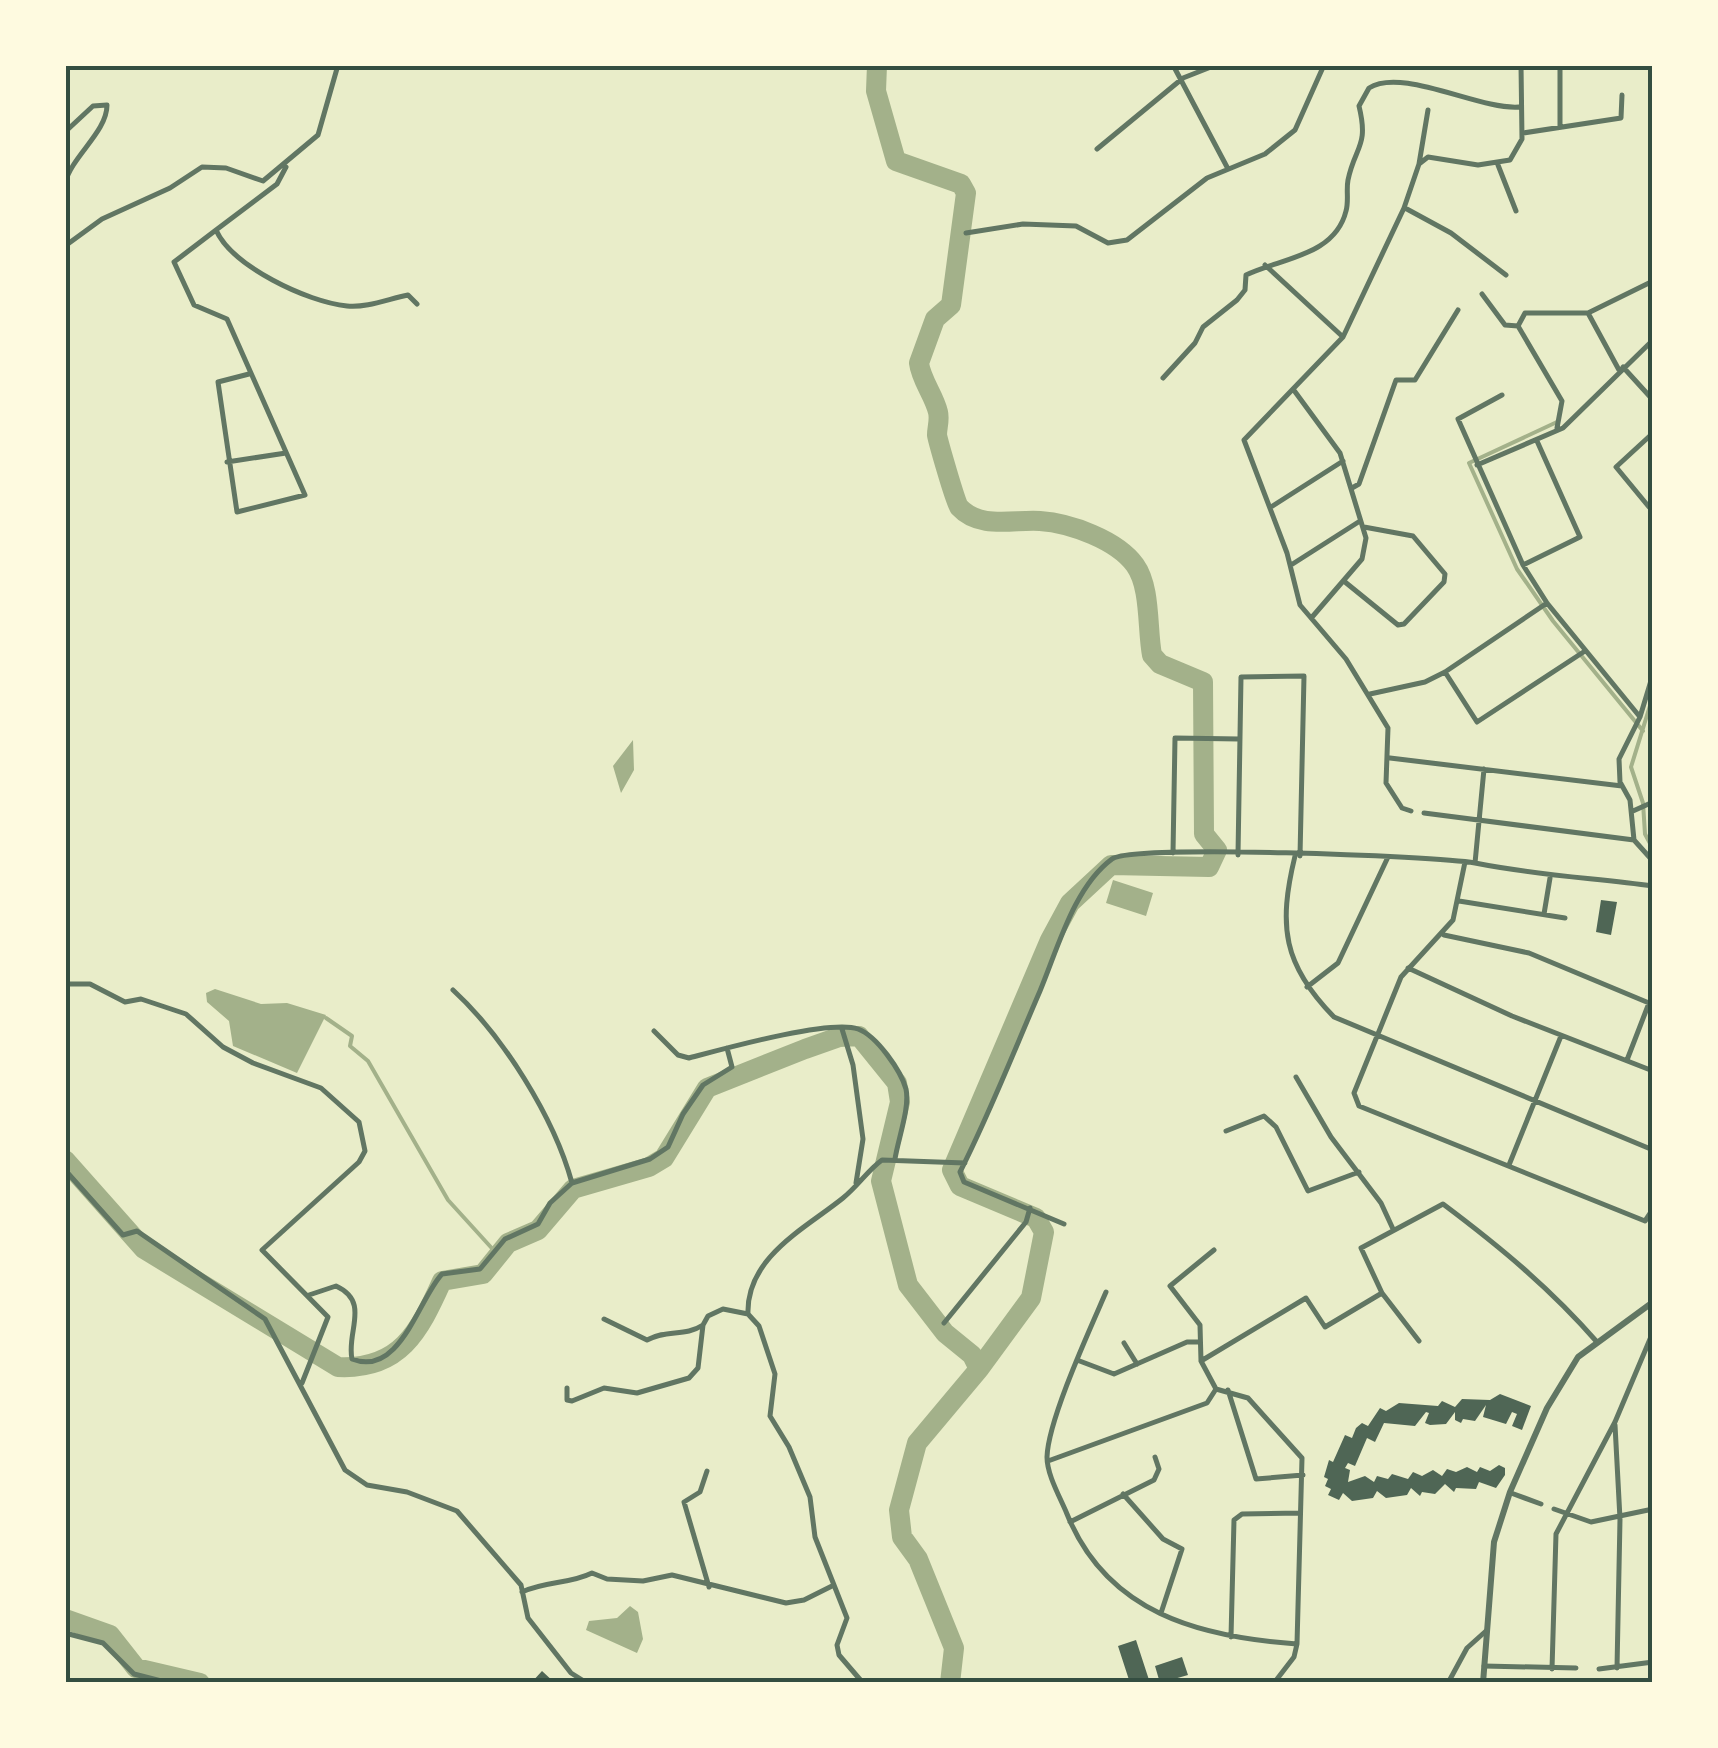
<svg xmlns="http://www.w3.org/2000/svg" width="1718" height="1748" viewBox="0 0 1718 1748" font-family="'Fira Sans',sans-serif">
<style>
.water{fill:#a3b18a}
.lines{fill:none;stroke-linecap:round;stroke-linejoin:round}
.stream{stroke:#a3b18a;stroke-width:4}
.river{stroke:#a3b18a;stroke-width:20}
.building{fill:#4f6655}
.minor{stroke:#617663;stroke-width:5}
.tertiary{stroke:#617663;stroke-width:6}
.neatline{fill:none;stroke:#344e41;stroke-width:4}
</style>
<rect width="100%" height="100%" fill="#e9edc9"/>
<path class="water" d="M633 740 634 770 621 793 613 766Z
M1113 880 1153 893 1146 916 1106 903Z
M215 989 261 1004 287 1003 326 1015 297 1073 233 1046 229 1021 207 1002 206 993Z
M630 1606 638 1612 643 1639 637 1653 586 1630 589 1621 617 1618Z"/>
<g class="lines">
<path class="stream" d="M1557 422 1469 463 1517 569 1553 621 1643 731
M1653 696 1631 767 1643 803 1645 834 1653 849
M1653 970V971
M326 1018 352 1036 350 1046 368 1061 448 1200 498 1255"/>
<path class="river" d="M877 65 876 91 896 161 961 184 966 193 951 305 935 319 919 363C921 380 934 395 938 412 940 420 937 427 937 435 938 441 956 504 959 507 980 530 1014 519 1040 521 1070 523 1117 540 1135 565 1151 587 1147 629 1152 655L1160 664 1203 682 1204 834 1217 850 1209 867 1111 865 1070 903 1050 940 952 1170 960 1186 1036 1218 1044 1232 1031 1298 979 1369
M65 1160 144 1249 338 1367C400 1370 419 1332 442 1281L483 1274 508 1243 538 1230 573 1189 649 1167 664 1158 707 1088 805 1049 839 1037 859 1036 897 1083 900 1102 881 1181 908 1285 945 1333 972 1355 979 1369 917 1443 899 1510 902 1537 918 1559 954 1648 950 1683
M65 1619 110 1635 136 1668 200 1683"/>
</g>
<path class="building" d="M1601 900 1617 902 1611 935 1596 932Z
M1500 1394 1531 1406 1522 1430 1512 1426 1517 1414 1512 1412 1506 1424 1483 1417 1486 1405 1475 1421 1463 1419 1461 1423 1455 1420V1412L1446 1424 1430 1425 1425 1423 1429 1413 1426 1412 1415 1426 1384 1423 1375 1442 1367 1438 1355 1466 1348 1463 1345 1468 1350 1470 1348 1482 1365 1476 1374 1482 1377 1476 1388 1479 1392 1474 1408 1479 1413 1472 1422 1476 1433 1470 1442 1476 1447 1469 1456 1472 1467 1467 1477 1472 1480 1467 1490 1471 1499 1465 1505 1468V1475L1496 1488 1479 1482 1476 1489 1456 1488 1454 1492 1445 1484 1435 1494 1422 1492 1420 1496 1411 1488 1407 1495 1386 1498 1377 1491 1373 1498 1352 1501 1343 1493 1339 1500 1328 1495 1331 1489 1325 1486 1328 1479 1324 1477 1329 1460 1333 1462 1345 1435 1352 1438 1356 1428 1362 1423 1368 1426 1380 1408 1386 1411 1399 1403 1438 1406 1442 1401 1455 1407 1462 1399 1490 1400Z
M1136 1640 1150 1683H1130L1118 1646Z
M1182 1657 1188 1675 1160 1683 1155 1666Z
M542 1671 555 1683H531Z"/>
<g class="lines">
<path class="minor" d="M1173 65 1227 167
M1560 127V65
M65 132 93 106 107 105C107 132 72 156 65 183
M1523 133 1621 118 1622 95
M1097 149 1183 78 1216 65
M1419 164 1428 110
M1498 165 1516 211
M286 167 277 184 216 230C232 266 307 302 347 306 367 308 388 299 408 295L417 304
M1405 208 1451 233 1506 275
M216 230 174 262 194 305 227 319 305 495 237 512 218 382 249 374
M966 233 1023 224 1076 226 1108 243 1127 240 1207 178 1265 154 1295 130 1324 65
M65 246 102 219 170 188 202 167 226 168 263 181 318 135 338 65
M1265 265 1343 337
M1482 294 1505 325 1518 326
M1588 313 1619 370
M1623 367 1653 400
M1163 378 1195 343 1203 327 1237 300 1245 290 1246 275C1281 258 1335 256 1346 211 1349 201 1346 190 1348 180 1355 146 1369 147 1359 106L1369 88C1402 67 1479 110 1519 107
M1293 389 1340 453 1366 538 1362 559 1313 616
M1502 395 1458 419 1523 565 1547 603 1640 717 1619 759 1620 782 1630 800 1634 840 1652 860 1653 871
M1557 428 1562 401 1518 326 1525 313H1588L1653 281
M1653 433 1616 467 1649 507H1653
M227 462 286 453
M1477 465 1563 428 1653 340
M1352 488 1359 484 1396 380H1415L1458 310
M1271 507 1343 461
M1291 565 1360 521
M1523 565 1580 537 1537 441
M1345 582 1398 625 1404 624 1444 582 1445 574 1413 536 1364 527
M1445 672 1477 722 1585 651
M1370 694 1425 682 1445 672 1547 603
M1640 717 1653 674
M1390 758 1622 786
M1411 811 1402 808 1386 783 1388 728 1346 659 1300 605 1287 553 1244 440 1343 337 1404 208 1419 164 1428 157 1478 165 1510 160 1522 139 1521 65
M1633 811 1653 802
M1424 813 1634 840
M1173 853 1175 738 1239 739
M1238 855 1241 677 1304 676 1300 856
M1295 856C1278 926 1283 965 1334 1017L1653 1150
M1465 862 1453 920 1401 977 1354 1093 1359 1106 1645 1221 1653 1209
M1475 863C1535 875 1593 878 1653 886
M1459 901 1565 918
M1544 914 1550 878
M1444 935 1529 953 1649 1003 1627 1060
M1408 968 1512 1016 1653 1071
M65 984H90L125 1002 141 999 186 1014 223 1047 253 1063 321 1088 359 1122 365 1151 359 1162 262 1250 328 1317 302 1383
M1307 987 1338 963 1388 857
M453 990C503 1036 554 1117 572 1183
M842 1029 853 1065 863 1139 856 1183
M654 1031 678 1055 689 1058C723 1049 830 1019 858 1029 877 1036 901 1071 906 1089 910 1108 898 1139 895 1159
M1296 1077 1331 1137 1381 1203 1393 1229
M1226 1131 1264 1116 1276 1127 1308 1191 1359 1172
M1509 1165 1561 1036
M65 1170 123 1235 137 1231 265 1319 345 1470 367 1485 407 1492 457 1511 521 1585 528 1618 571 1673 587 1683
M1064 1224 964 1182 960 1172C990 1113 1014 1051 1040 991 1058 948 1074 887 1112 859 1132 844 1435 856 1475 863L1484 769
M1214 1250 1170 1286 1200 1325 1201 1361 1216 1389
M1106 1292C1090 1329 1048 1420 1047 1457 1047 1475 1060 1497 1067 1514 1107 1613 1199 1637 1297 1644
M309 1295 336 1286C371 1302 346 1332 352 1359 400 1378 419 1298 442 1274L480 1269 505 1239 538 1224 550 1203 572 1183 650 1159 668 1147 683 1114 703 1085 732 1067 727 1048
M604 1319 647 1340C667 1329 685 1337 703 1325
M944 1323 1026 1222 1030 1208
M1419 1341 1382 1293 1361 1248 1443 1204C1499 1246 1550 1288 1597 1342
M1124 1343 1137 1364
M1077 1360 1114 1374 1187 1342H1199
M1201 1361 1306 1298 1325 1327 1382 1293
M567 1388V1400L572 1401 604 1388 637 1393 689 1378 698 1368 703 1325 708 1316 723 1309 748 1314
M1216 1389 1248 1398 1302 1458 1297 1644 1294 1657 1274 1683
M1228 1390 1256 1479 1303 1475
M1615 1425 1620 1519 1617 1668
M1048 1461 1207 1403 1216 1389
M707 1471 700 1492 684 1502 709 1587
M1511 1493 1541 1504
M1123 1494 1163 1539 1182 1549 1161 1613
M1554 1509 1591 1522 1653 1509
M1070 1522 1154 1480 1159 1469 1155 1457
M522 1592C546 1581 570 1584 592 1573L607 1579 643 1581 672 1575 786 1603 804 1600 832 1586
M65 1633 103 1643 134 1674 169 1683
M1231 1637 1234 1520 1242 1514 1300 1513
M1484 1666 1576 1668
M1552 1669 1556 1534 1615 1422 1653 1332
M1599 1669 1653 1662
M863 1683 839 1655 837 1645 847 1618 815 1537 810 1497 789 1447 770 1416 775 1374 759 1326 748 1314C746 1257 806 1228 843 1198 858 1186 868 1170 882 1160L965 1163
M1448 1683 1467 1648 1486 1631"/>
<path class="tertiary" d="M1483 1683 1494 1542 1510 1492 1547 1408 1578 1357 1653 1302"/>
</g>
<rect width="1718" height="1748" fill="none" stroke="#fefae0" stroke-width="135"/>
<rect x="68" y="68" width="1582" height="1612" class="neatline"/>
</svg>
